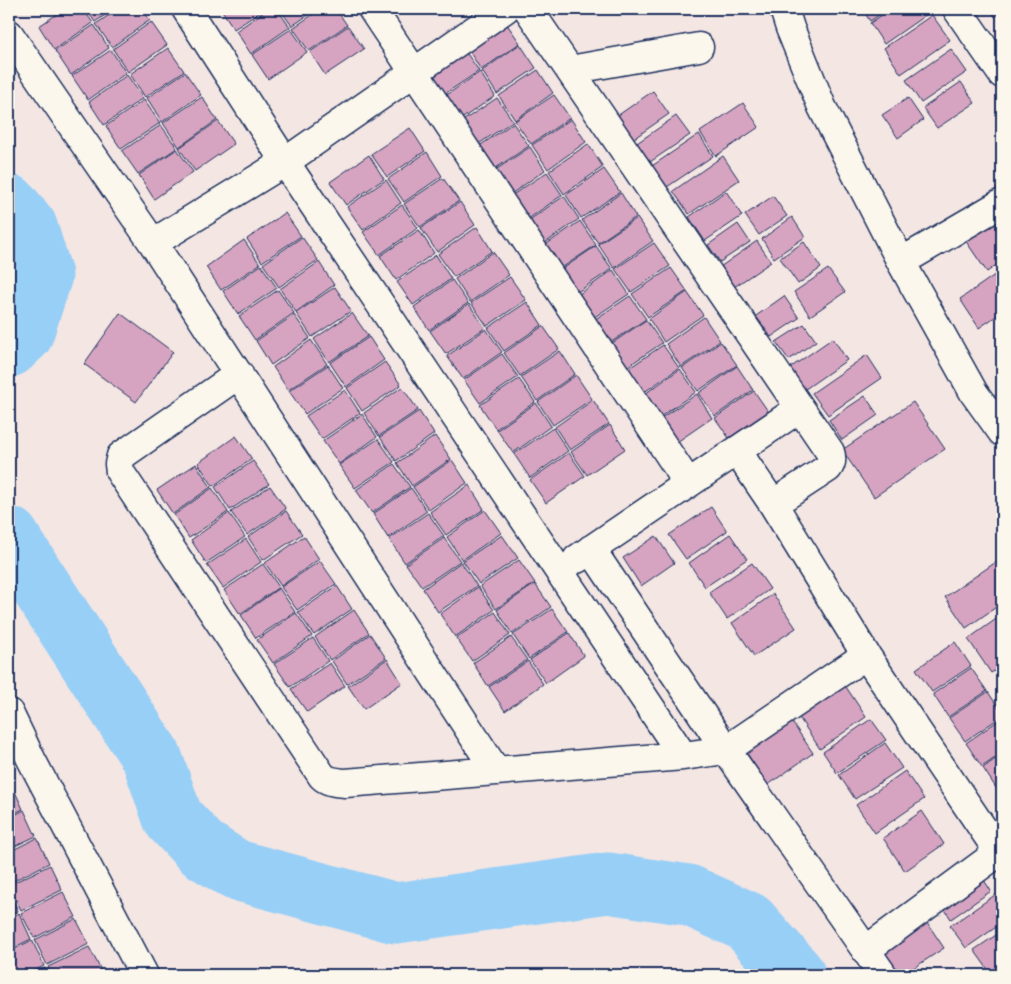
<svg xmlns="http://www.w3.org/2000/svg" width="1011" height="984" viewBox="0 0 1011 984" font-family="'Shantell Sans',sans-serif">
<style>
.lines{fill:none;stroke-linecap:round;stroke-linejoin:round}
.river{stroke:#98cff7;stroke-width:61}
.building{fill:#d6a4c0;stroke:#1b2f5e}
.street-casing{stroke:#1b2f5e;stroke-width:31}
.street{stroke:#fbf7ec;stroke-width:28}
</style>
<rect width="100%" height="100%" fill="#f4e6e3"/>
<filter id="ink" filterUnits="userSpaceOnUse"><feTurbulence type="fractalNoise" baseFrequency=".02" numOctaves="2"/><feDisplacementMap in="SourceGraphic" scale="10" xChannelSelector="R" yChannelSelector="G"/><feConvolveMatrix kernelMatrix="1 2 1 2 8 2 1 2 1" color-interpolation-filters="sRGB"/></filter>
<g filter="url(#ink)">
<g class="lines">
<path class="river" d="M9 205 27 227 42 275 23 334 9 347
M9 537 152 758 173 818 201 848 236 870 396 913 608 883 688 895 748 922 795 975"/>
</g>
<path class="building" d="M65 9H83L93 23 54 50 39 26Z
M86 9H114L95 22Z
M118 9H142L150 20 112 47 96 24Z
M221 9H265L234 29Z
M268 9H277L290 27 251 54 236 31Z
M280 9H317L292 26Z
M321 9H336L347 25 309 51 293 28Z
M862 9H888L870 21Z
M891 9H928L930 12 884 44 870 23Z
M990 9H1002V12L995 17Z
M932 15 950 40 901 74 884 48Z
M504 20 520 43 481 70 466 46Z
M151 22 167 45 128 72 113 49Z
M94 25 109 48 71 75 55 51Z
M348 26 364 49 325 75 310 52Z
M291 29 307 52 268 79 252 55Z
M520 44 536 68 497 94 482 71Z
M168 48 184 71 145 97 130 74Z
M463 48 479 71 440 97 425 74Z
M951 49 967 72 921 103 906 80Z
M111 50 126 73 88 100 72 76Z
M538 70 553 93 515 120 499 96Z
M185 72 201 95 162 122 147 98Z
M480 72 495 96 457 122 441 99Z
M127 75 143 98 104 125 89 102Z
M961 82 975 103 937 128 923 108Z
M653 91 669 114 633 139 617 116Z
M554 95 570 118 531 144 515 121Z
M202 97 217 120 179 147 163 123Z
M497 98 513 121 474 147 458 124Z
M908 98 923 120 898 138 882 115Z
M144 100 160 123 121 149 106 126Z
M743 103 759 127 716 156 700 132Z
M676 116 690 135 650 162 637 143Z
M571 119 586 142 548 169 532 145Z
M218 121 234 144 195 171 179 148Z
M513 123 529 146 490 172 475 149Z
M161 125 177 148 138 174 122 151Z
M410 128 425 151 387 177 371 154Z
M699 134 713 156 667 187 652 166Z
M588 144 603 167 564 194 549 171Z
M530 147 545 170 507 197 491 173Z
M177 149 193 172 154 199 139 175Z
M427 152 442 176 404 202 388 179Z
M369 155 384 179 346 205 330 182Z
M723 156 739 180 689 214 673 191Z
M604 169 620 192 581 218 566 195Z
M547 172 562 195 524 222 508 198Z
M443 178 459 201 420 227 404 204Z
M386 180 401 203 363 230 347 207Z
M726 191 742 216 705 241 689 217Z
M621 193 636 217 598 243 582 220Z
M564 196 579 219 541 246 525 223Z
M773 196 787 216 759 235 745 215Z
M460 202 475 225 437 252 421 228Z
M402 205 418 228 379 255 363 232Z
M285 213 301 236 262 262 247 239Z
M792 217 805 237 774 258 762 239Z
M1002 217V261L987 272 963 237Z
M637 218 653 241 614 268 598 244Z
M580 221 596 245 557 271 541 248Z
M738 224 750 242 720 262 708 245Z
M477 227 492 251 454 277 438 254Z
M419 230 434 253 396 280 380 256Z
M302 237 318 260 279 287 263 264Z
M244 240 260 264 221 290 206 267Z
M757 241 771 262 734 287 720 267Z
M804 242 821 268 798 284 780 258Z
M654 243 670 266 631 292 615 269Z
M596 246 612 269 573 295 558 272Z
M493 252 509 275 470 302 455 279Z
M436 255 451 279 413 305 397 282Z
M319 262 334 285 296 312 280 289Z
M261 265 277 288 238 314 223 291Z
M671 268 687 291 648 317 632 294Z
M828 269 845 292 810 316 794 292Z
M613 270 629 294 590 320 575 297Z
M1002 270V312L979 328 960 299Z
M510 277 526 300 487 326 471 303Z
M452 280 468 303 429 330 414 307Z
M335 287 351 311 312 337 296 313Z
M278 290 294 313 255 340 239 316Z
M687 292 703 315 664 342 649 319Z
M630 296 646 319 607 345 591 322Z
M784 296 799 318 771 337 756 316Z
M527 302 542 325 504 351 488 328Z
M469 304 485 328 446 354 430 331Z
M120 313 173 352 136 402 84 364Z
M352 313 368 336 329 362 314 339Z
M294 315 310 338 271 365 256 341Z
M704 317 720 341 681 367 666 344Z
M646 320 662 343 624 369 608 346Z
M804 324 816 341 789 360 776 342Z
M543 326 559 349 520 376 504 353Z
M486 329 502 352 463 379 447 356Z
M369 337 384 360 346 387 330 363Z
M833 338 847 360 801 392 787 370Z
M311 340 327 364 288 390 273 367Z
M721 342 737 365 698 391 682 368Z
M663 345 679 368 640 395 625 371Z
M560 351 575 374 537 401 521 377Z
M502 354 518 377 480 403 464 380Z
M867 355 882 378 828 415 812 393Z
M385 362 401 385 362 411 347 388Z
M328 365 343 388 305 414 289 391Z
M737 366 753 390 715 416 699 393Z
M680 369 696 392 657 419 642 396Z
M576 375 592 399 553 425 538 402Z
M519 379 535 402 496 429 480 405Z
M402 387 418 410 379 436 364 413Z
M345 390 360 413 322 439 306 416Z
M754 391 770 414 731 441 715 418Z
M697 394 712 418 674 444 658 420Z
M865 396 878 415 842 440 829 420Z
M593 400 609 424 570 450 555 427Z
M913 402 945 449 874 497 842 450Z
M536 403 551 426 513 453 497 430Z
M419 411 434 434 396 461 380 437Z
M362 414 377 437 339 464 323 441Z
M610 425 625 449 587 475 571 452Z
M553 428 568 451 530 478 514 454Z
M236 436 252 459 213 486 198 463Z
M435 436 451 459 412 486 397 463Z
M378 439 394 462 355 488 339 465Z
M569 453 585 476 546 503 530 480Z
M452 460 467 483 429 510 413 487Z
M253 461 269 484 230 510 215 487Z
M196 464 211 487 173 514 157 490Z
M394 464 410 487 372 513 356 490Z
M469 485 484 509 446 535 430 512Z
M270 486 286 509 247 535 231 512Z
M212 488 228 512 189 538 174 515Z
M411 488 427 511 388 538 373 514Z
M711 507 727 531 686 559 669 535Z
M485 510 501 533 462 560 447 537Z
M286 511 302 534 263 560 248 537Z
M229 513 245 537 206 563 191 540Z
M428 513 444 536 405 563 389 539Z
M730 534 747 559 705 587 689 563Z
M502 535 518 558 479 584 463 561Z
M304 536 319 559 281 586 265 563Z
M656 536 674 563 641 586 623 558Z
M444 538 460 561 422 587 406 564Z
M246 539 261 562 223 588 207 565Z
M519 560 535 583 496 609 480 586Z
M999 560 1002 564V603L966 628 945 597Z
M320 561 336 584 297 610 281 587Z
M461 562 477 586 438 612 423 589Z
M752 563 770 589 727 619 709 592Z
M263 564 279 587 240 614 224 590Z
M535 584 551 607 512 634 497 610Z
M337 586 352 609 314 635 298 612Z
M478 587 494 610 455 637 440 614Z
M279 588 295 612 256 638 241 615Z
M773 594 796 628 754 656 732 623Z
M552 609 568 632 529 659 513 635Z
M354 610 369 633 330 660 315 637Z
M495 612 510 635 472 661 456 638Z
M296 613 312 636 273 663 257 640Z
M1002 615V666L991 673 968 639Z
M569 633 584 656 546 683 530 660Z
M370 634 386 658 347 684 332 661Z
M511 637 527 660 488 686 473 663Z
M313 638 328 661 290 687 274 664Z
M955 642 971 666 932 692 916 669Z
M387 659 402 683 364 709 348 686Z
M528 661 543 684 505 711 489 687Z
M330 663 345 686 307 712 291 689Z
M971 668 987 691 948 717 933 694Z
M842 681 866 717 820 749 796 713Z
M988 692 1002 713V716L965 741 949 718Z
M787 715 813 753 768 785 742 746Z
M1002 718V753L982 767 966 743Z
M871 719 886 740 837 773 823 752Z
M885 743 902 768 855 799 839 775Z
M1002 754V788L998 791 983 768Z
M905 771 924 799 875 833 856 805Z
M11 783 23 809 9 816V785Z
M24 810 36 836 9 849V818Z
M922 811 944 844 905 871 883 838Z
M37 838 49 863 9 883V852Z
M50 865 62 890 21 910 9 885Z
M980 874 991 891 951 919 940 902Z
M9 892 18 911 9 916Z
M63 892 76 917 34 938 21 913Z
M995 895 1002 907V923L966 948 950 926Z
M19 913 31 939 9 950V919Z
M922 915 944 948 903 975H901L879 944Z
M76 919 89 944 47 965 35 940Z
M1002 931V975H992L974 950Z
M32 940 44 966 25 975H9V952Z
M89 947 102 972 95 975H52L48 967Z
M45 968 49 975H31Z"/>
<g class="lines">
<g class="street-casing">
<path id="street" d="M186 9 285 162 683 756
M372 9 688 483
M528 9 830 452C832 458 832 463 828 468L773 504
M784 9 790 28 822 107 901 262 974 393 1002 432
M957 9 1002 74
M9 34 153 243 496 771
M570 70 699 47
M153 243 285 162 505 9
M901 262 1002 203
M239 374 121 456 119 464 120 472 322 776C328 782 337 782 345 783L683 756 726 750 866 655
M737 451 773 504 866 655 1002 857
M591 549 726 750 883 975
M577 559 800 408
M9 713 31 759 144 975
M866 950 999 852"/>
</g>
<use href="#street" class="street"/>
</g>
</g>
<rect width="1011" height="984" fill="none" stroke="#fbf7ec" stroke-width="30"/>
<rect x="15" y="15" width="981" height="954" fill="none" stroke="#1b2f5e" stroke-width="2" filter="url(#ink)"/>
</svg>
